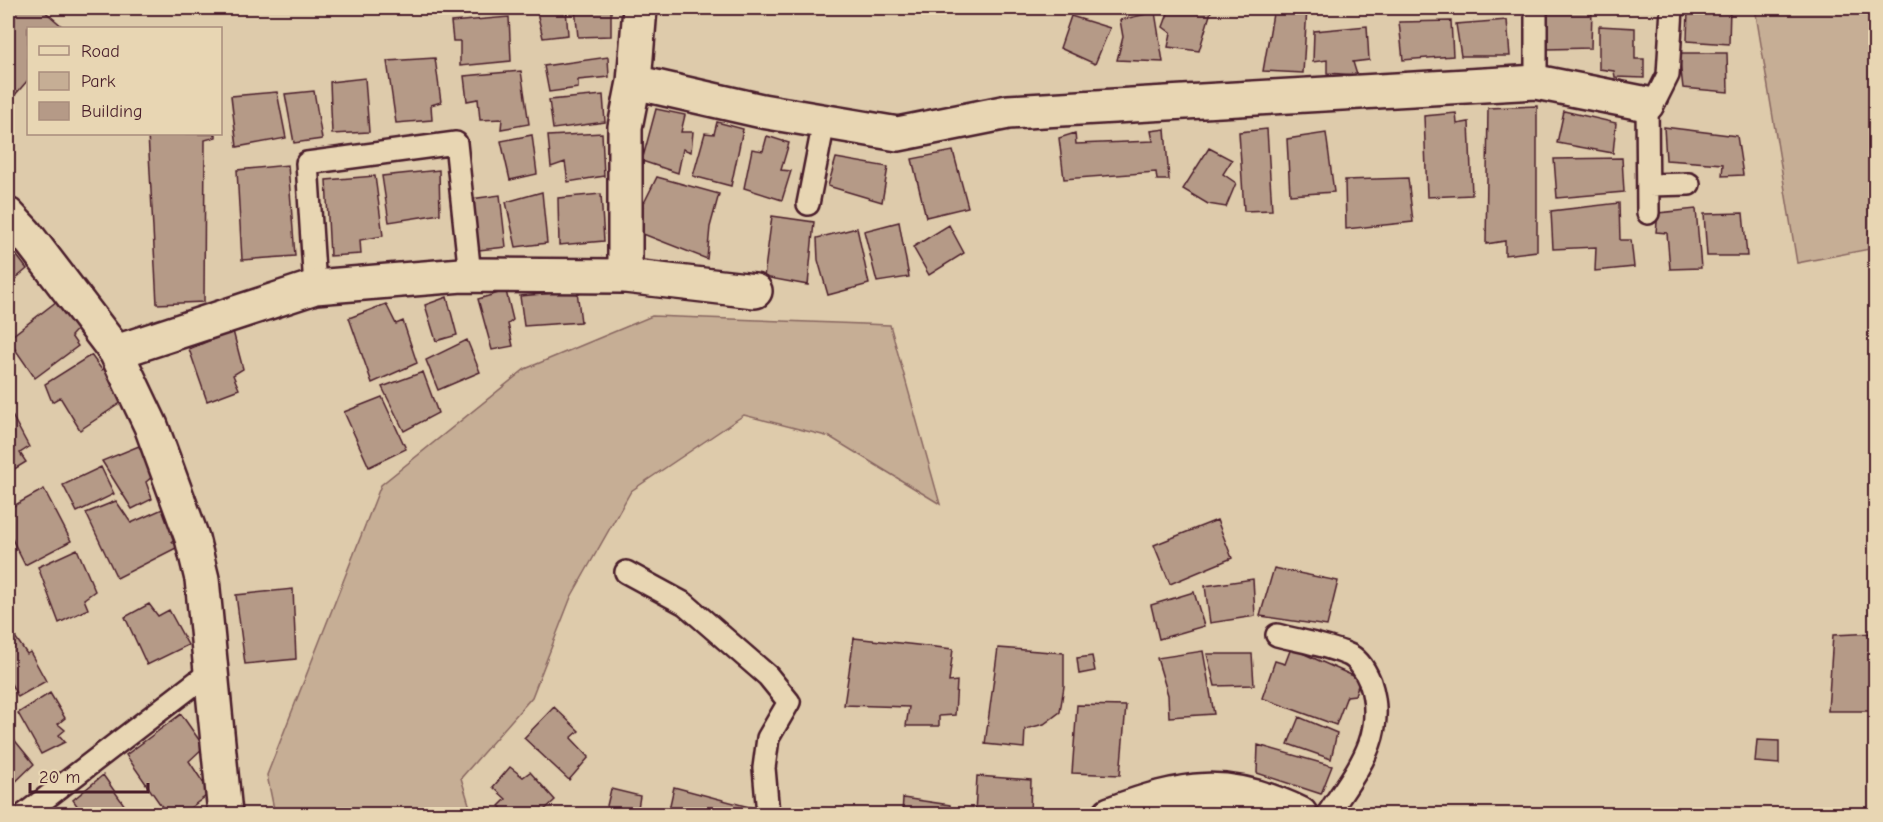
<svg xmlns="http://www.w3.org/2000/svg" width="1883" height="822" viewBox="0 0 1883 822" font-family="'Comic Neue',sans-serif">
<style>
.green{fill:#c6ae95;stroke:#886660;stroke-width:1.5}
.building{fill:#b59a87;stroke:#4a1f2b;stroke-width:1.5}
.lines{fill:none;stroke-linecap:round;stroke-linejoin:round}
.lane-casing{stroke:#4a1f2b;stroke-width:26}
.street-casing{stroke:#4a1f2b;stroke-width:38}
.lane{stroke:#e8d6b3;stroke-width:21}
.street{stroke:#e8d6b3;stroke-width:33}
</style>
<rect width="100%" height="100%" fill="#decbab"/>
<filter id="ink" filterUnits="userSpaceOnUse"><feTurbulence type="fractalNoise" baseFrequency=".0167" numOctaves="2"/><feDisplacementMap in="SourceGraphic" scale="12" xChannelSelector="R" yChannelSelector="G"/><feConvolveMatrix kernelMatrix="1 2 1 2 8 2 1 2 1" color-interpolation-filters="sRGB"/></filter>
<g filter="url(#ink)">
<path class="green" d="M1755 8H1875V248L1797 263Z
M652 316 890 325 940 504 830 437 744 415 631 491 571 597 532 697 461 778 472 814H275L267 775 381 485 525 369Z"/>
<path class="building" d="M8 8H41L64 28H28V80L8 103Z
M536 8H566L568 35 543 38Z
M575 8H611V36L578 37Z
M1170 8H1212L1199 51 1168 47 1171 33 1163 27Z
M1274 8H1307L1303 73 1263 71Z
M1547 8H1592L1591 48 1547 49Z
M1688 8H1730L1729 44 1687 41Z
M1155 12 1163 62 1117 60 1123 37 1120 20Z
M1071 16 1110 28 1095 64 1060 48Z
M509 17 511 61 460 66V41H453L451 22Z
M1507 20 1510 56H1461L1456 24Z
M1451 21 1453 56 1403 60 1399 22Z
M1367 26 1369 60 1353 62 1357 75 1327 73V60L1313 62 1314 31Z
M1599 26 1635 28V59H1644V78L1615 77 1614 71 1599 69Z
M1679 53H1727L1728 92 1683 88Z
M608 57 609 77 578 80V88L549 92 544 66Z
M435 58 441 102 431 105 432 120 396 123 387 61Z
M521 71 529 124 501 129 502 119 480 120 478 99 467 101 464 76Z
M365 78 369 132 332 134 330 82Z
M314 91 322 139 294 143 285 94Z
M277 92 286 138 237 147 231 96Z
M603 95 605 122 553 129 549 100Z
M1537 106V251L1505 255V241L1486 244 1488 108Z
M656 109 685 115 681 132H693L691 152 683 149 678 173 642 161Z
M1564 111 1616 123 1613 153 1557 143Z
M1456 113 1457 124 1469 122 1472 195 1427 197 1424 116Z
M717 122 743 129 731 186 693 176 705 133 714 134Z
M1664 127 1737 136 1743 175 1722 176 1723 164 1666 160Z
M1165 129 1169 180H1157L1156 172 1064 179 1059 138 1075 133 1076 144 1153 141 1151 131Z
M1267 129 1272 210 1244 211 1239 132Z
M602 133 604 176 568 182 565 162 551 167 548 136Z
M1326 133 1334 192 1290 195 1287 139Z
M148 134H216V137L205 140 204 302 157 304Z
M532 135 537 174 510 180 501 141Z
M767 136 789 143 781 170 791 171 782 200 744 188 752 149 763 151Z
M1209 148 1232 160 1223 174 1236 183 1226 207 1208 204 1183 189Z
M953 151 968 207 926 217 912 159Z
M836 158 888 167 882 202 828 186Z
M1622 158 1624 192 1557 198 1554 159Z
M288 165 295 256 242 260 237 170Z
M439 170 440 214 389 222 382 176Z
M375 176 383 236 360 240 361 254 330 256 326 180Z
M657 177 719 194 710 227 707 259 638 232 644 203Z
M1408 178 1413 222 1346 229 1345 180Z
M542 192 547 243 516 247 506 202Z
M601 194 604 241 559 245 558 198Z
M500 195 506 247 479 250 471 199Z
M1619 203 1620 240H1631L1634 267 1595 271 1596 247 1553 249 1551 211Z
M1696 209 1701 268 1670 269 1667 233 1656 232 1658 213Z
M1743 213 1747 256H1707L1704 214Z
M772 216 814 222 808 285 764 277Z
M899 222 909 277 877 282 864 231Z
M949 225 964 253 929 275 913 247Z
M857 228 869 284 828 295 818 260 817 238Z
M8 244 27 269 8 285Z
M506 291 513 320 508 324 513 346 492 350 478 299Z
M577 291 581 322 524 326 520 296Z
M447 297 457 335 436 341 425 305Z
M61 298 83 323 71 336 78 346 35 378 8 339Z
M386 304 396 324 403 321 417 363 372 383 349 318Z
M233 331 243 369 233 375 239 389 207 401 189 349Z
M467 340 480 372 438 390 426 360Z
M91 355 102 370 106 367 125 400 80 430 60 397 52 402 45 384Z
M423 372 438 413 404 431 382 387Z
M382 397 406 449 369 467 344 412Z
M8 408 29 447 20 453 26 462 8 473Z
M139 446 153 476 146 482 152 499 132 509 102 461Z
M101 467 114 494 77 512 63 485Z
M44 489 71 541 25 565 8 531V509Z
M116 501 131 523 167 507 177 537 172 541 178 547 117 578 86 513Z
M1217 520 1232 558 1170 584 1154 545Z
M77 549 95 591 84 599 88 609 59 623 38 567Z
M1274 568 1338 581 1327 626 1260 616Z
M1253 579 1255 616 1210 623 1205 586Z
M293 589 296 659 245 664 236 595Z
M1194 592 1204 626 1159 639 1151 605Z
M149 604 158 616 169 610 188 645 147 665 125 617Z
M11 631 27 654 30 652 46 681 18 697 8 678V634Z
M1876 633V711H1828L1833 635Z
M854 638 953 649 949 682 957 681 955 715 939 716V726H906L909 707 844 705Z
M998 648 1064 653V686L1060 712 1044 724 1025 729 1024 748 985 744Z
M1291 648 1360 679 1355 695 1347 696 1336 725 1262 698 1275 661 1285 664Z
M1203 651 1214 714 1169 717 1168 695 1157 658Z
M1207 654H1252L1254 685 1215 686Z
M1092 656 1095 671 1079 674 1077 658Z
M50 693 65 718 58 724 65 730 59 735 65 742 41 754 18 713Z
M1077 705 1126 706 1120 775 1072 773Z
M554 707 579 731 571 738 589 757 569 780 524 738Z
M181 714 204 747 189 761 210 793 182 814H167L126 755Z
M1299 717 1337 733 1331 759 1288 744Z
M8 732 34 764 8 789Z
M1757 740 1779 741V764L1755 762Z
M1258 745 1332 766 1321 794 1257 773Z
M510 767 523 777 530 772 555 800 540 814H508L499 806 506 799 493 787Z
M103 775 130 813 127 814H83L73 800Z
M977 776 1031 780 1030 814H975Z
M674 787 753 808 751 814H668Z
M611 789 640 796 637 814H605Z
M903 798 950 805V814H902Z"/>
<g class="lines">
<g class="lane-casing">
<path id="lane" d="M1536 8V82
M1648 185 1689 184
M808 204 824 122
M1648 213 1647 104 1653 105 1668 75 1672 8
M315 287 307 163 456 143 470 275
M626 572 685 604 768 676 789 702 768 738 764 768 768 814
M1277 635C1300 641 1325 645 1347 654 1358 658 1366 672 1370 682 1388 736 1356 771 1328 814
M25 814 211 671"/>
</g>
<g class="street-casing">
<path id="street" d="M634 82 762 111 898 134 1008 112 1536 82 1647 104
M8 215 25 233 116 352 151 426 192 538 202 579 225 814
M625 276V127L634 82 640 8
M116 352 315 287 462 275 625 276 755 291
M1110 814C1184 787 1226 778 1300 814"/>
</g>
<use href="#lane" class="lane"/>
<use href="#street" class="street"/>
</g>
</g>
<rect width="1883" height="822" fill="none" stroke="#e8d6b3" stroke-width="30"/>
<rect x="15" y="15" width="1853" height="792" fill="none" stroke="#4a1f2b" stroke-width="2" filter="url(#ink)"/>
<rect x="27" y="27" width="195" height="108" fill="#e8d6b3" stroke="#a98d7d" stroke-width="1.5"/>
<rect x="39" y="46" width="30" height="9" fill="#e8d6b3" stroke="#a98d7d" stroke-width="1.5"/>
<text x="81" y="57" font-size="18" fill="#4a1f2b">Road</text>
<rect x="39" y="72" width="30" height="18" fill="#c6ae95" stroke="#a98d7d" stroke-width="1.5"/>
<text x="81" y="87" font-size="18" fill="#4a1f2b">Park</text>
<rect x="39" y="102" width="30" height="18" fill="#b59a87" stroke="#a98d7d" stroke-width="1.5"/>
<text x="81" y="117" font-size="18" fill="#4a1f2b">Building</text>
<path d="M30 783v9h118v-9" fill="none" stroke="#4a1f2b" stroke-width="3"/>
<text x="39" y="783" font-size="18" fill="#4a1f2b" stroke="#e8d6b3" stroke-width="4.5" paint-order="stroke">20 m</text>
</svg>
